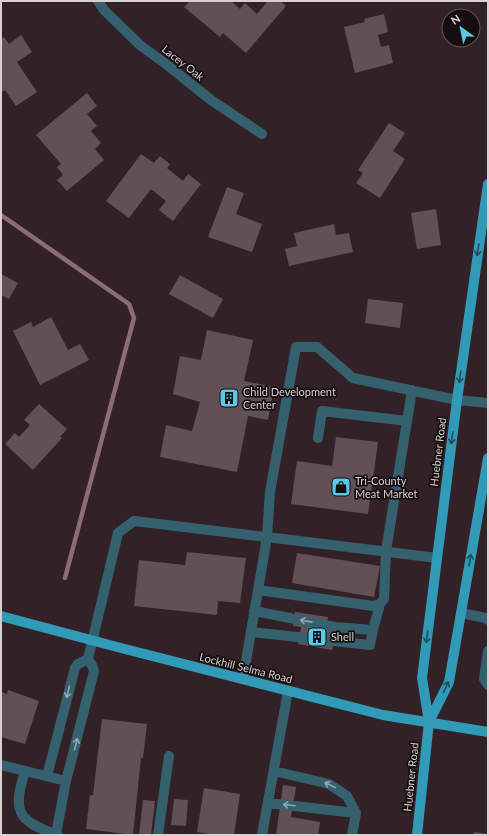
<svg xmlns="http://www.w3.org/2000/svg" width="489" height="836" viewBox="0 0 489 836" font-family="Lato,sans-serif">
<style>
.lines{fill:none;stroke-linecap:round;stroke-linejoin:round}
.stream{stroke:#8c6c78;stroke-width:4.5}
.building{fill:#625056}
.minor{stroke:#35616e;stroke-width:10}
.major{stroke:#319ab6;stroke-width:10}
.oneway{stroke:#224d5b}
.oneway2{stroke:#98a3aa}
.labels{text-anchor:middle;stroke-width:3.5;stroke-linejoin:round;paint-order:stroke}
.street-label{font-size:11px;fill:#dacfd2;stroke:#150e10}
.poi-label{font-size:11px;fill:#dacfd2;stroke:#150e10;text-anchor:start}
</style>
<rect width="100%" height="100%" fill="#322228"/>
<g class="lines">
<path class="stream" d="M1 215 129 304 134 318 65 578"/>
</g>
<path class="building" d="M190 1H231L240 9 245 3 257 14 268 1H280L286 6 246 53 223 33 220 37 184 7Z
M384 14 388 32 378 35 381 47 389 45 393 63 355 73 344 27 365 22 364 19Z
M21 35 32 52 17 62 37 92 16 106 5 90 1 93V39L4 37 9 44Z
M87 93 97 106 87 114 97 126 91 131 101 143 95 149 104 160 67 191 57 180 63 175 57 167 61 164 36 135Z
M389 123 405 133 393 151 405 159 380 198 356 183 363 173 358 170Z
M141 154 154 163 160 156 170 164 167 168 183 181 188 174 201 184 173 221 159 210 166 201 151 189 129 218 106 201Z
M227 187 244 193 236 214 262 224 252 252 208 237Z
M436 209 441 245 417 249 411 213Z
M334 224 336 235 349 233 353 252 289 266 285 249 297 246 294 233Z
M1 274 18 283 9 299 1 295Z
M180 275 223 299 213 318 169 294Z
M368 299 403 303 400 328 365 323Z
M51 317 68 350 80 344 89 360 40 385 13 331 31 322 33 327Z
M207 330 253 340 244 381 274 387 268 420 248 416 237 472 160 457 166 425 192 431 200 402 173 394 180 356 201 360Z
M39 404 67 429 60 437 62 438 33 470 5 444 15 433 19 437 30 425 24 420Z
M336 437 378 442 368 514 291 504 297 461 332 466Z
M187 552 246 558 240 603 218 601 217 615 134 606 139 560 185 565Z
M297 553 380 566 374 597 292 583Z
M295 612 328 617 326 628 336 630 332 650 298 644 301 627 293 626Z
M8 690 39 701 25 744 1 737V692L7 694Z
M102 719 147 724 143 758H141L133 835 86 829 90 795H93Z
M283 785 296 787 291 817 320 822 318 835H276Z
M204 788 240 794 234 835H214L197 832Z
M174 799 188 800 186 826 171 825Z
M143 800 155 801 151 835H139Z
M474 832 488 834V835H473Z"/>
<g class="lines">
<path class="minor" d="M98 1 104 10 141 46 166 64 211 100 262 134
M318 438 322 411 407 421
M258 590 373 606 380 604 384 599 386 551 412 390
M254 611 335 627 373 630 380 604
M461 613 486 618 488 620
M251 632 370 645 373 630
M488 651 484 679 488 685
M88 659 118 533 134 521 267 537 270 492 296 347H317L353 378 457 400 488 403
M243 679 267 537 437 558
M1 765 66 781
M25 771C13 810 16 821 56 834
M274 771 329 784 347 796 356 813 352 835
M47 776 75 668 78 664 88 659 92 665 94 671 66 781 56 834 58 835
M268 803 356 813
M158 835 169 756
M262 835 288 691"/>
<path class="major" d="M1 616 121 648 383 715 488 732
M429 722 449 682 488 458
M417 835 429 722 422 678 457 400 488 184"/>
</g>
<defs><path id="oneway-shaft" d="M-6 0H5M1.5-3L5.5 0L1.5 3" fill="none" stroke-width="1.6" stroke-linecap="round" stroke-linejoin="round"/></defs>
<g class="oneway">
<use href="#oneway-shaft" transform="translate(478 250) rotate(98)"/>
<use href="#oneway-shaft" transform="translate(460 377) rotate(98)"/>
<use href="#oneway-shaft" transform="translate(452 438) rotate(97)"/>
<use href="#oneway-shaft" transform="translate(470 560) rotate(-80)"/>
<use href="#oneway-shaft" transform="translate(427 637) rotate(97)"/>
<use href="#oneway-shaft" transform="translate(446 687) rotate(-66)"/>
</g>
<g class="oneway2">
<use href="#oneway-shaft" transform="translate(306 621) rotate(-169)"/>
<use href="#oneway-shaft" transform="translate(68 692) rotate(104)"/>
<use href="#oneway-shaft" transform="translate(76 744) rotate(-76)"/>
<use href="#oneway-shaft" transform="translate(330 785) rotate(-154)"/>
<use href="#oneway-shaft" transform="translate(289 805) rotate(-173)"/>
</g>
<defs>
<g id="building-square" transform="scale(1)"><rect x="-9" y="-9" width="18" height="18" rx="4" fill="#5bc8e6" stroke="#150e10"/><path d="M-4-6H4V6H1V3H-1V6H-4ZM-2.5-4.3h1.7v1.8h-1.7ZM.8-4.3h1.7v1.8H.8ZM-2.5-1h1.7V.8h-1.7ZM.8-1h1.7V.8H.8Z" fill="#111"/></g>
<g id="shop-square" transform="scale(1)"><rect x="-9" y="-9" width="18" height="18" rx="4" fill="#5bc8e6" stroke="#150e10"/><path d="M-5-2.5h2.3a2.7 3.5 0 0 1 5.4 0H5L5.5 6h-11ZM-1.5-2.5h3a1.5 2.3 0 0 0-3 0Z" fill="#111"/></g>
</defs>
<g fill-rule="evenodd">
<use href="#building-square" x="229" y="398"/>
<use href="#shop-square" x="341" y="487"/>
<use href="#building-square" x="317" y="637"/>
</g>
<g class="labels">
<g class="street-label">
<text transform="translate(183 63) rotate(38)" y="4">Lacey Oak</text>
<text transform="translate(438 452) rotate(-83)" y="4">Huebner Road</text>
<text transform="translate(246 668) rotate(14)" y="4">Lockhill Selma Road</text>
<text transform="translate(411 777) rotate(-84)" y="4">Huebner Road</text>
</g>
<g class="poi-label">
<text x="243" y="396">Child Development<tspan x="243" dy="13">Center</tspan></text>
<text x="355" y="485">Tri-County<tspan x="355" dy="13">Meat Market</tspan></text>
<text x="331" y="641">Shell</text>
</g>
</g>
<rect width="489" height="836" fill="none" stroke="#dacfd2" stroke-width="4"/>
<g transform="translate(461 28) rotate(327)"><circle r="19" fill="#150e10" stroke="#645b5e"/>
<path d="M0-3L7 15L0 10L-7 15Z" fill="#5bc8e6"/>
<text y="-6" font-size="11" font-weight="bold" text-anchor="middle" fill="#dacfd2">N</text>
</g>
</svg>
